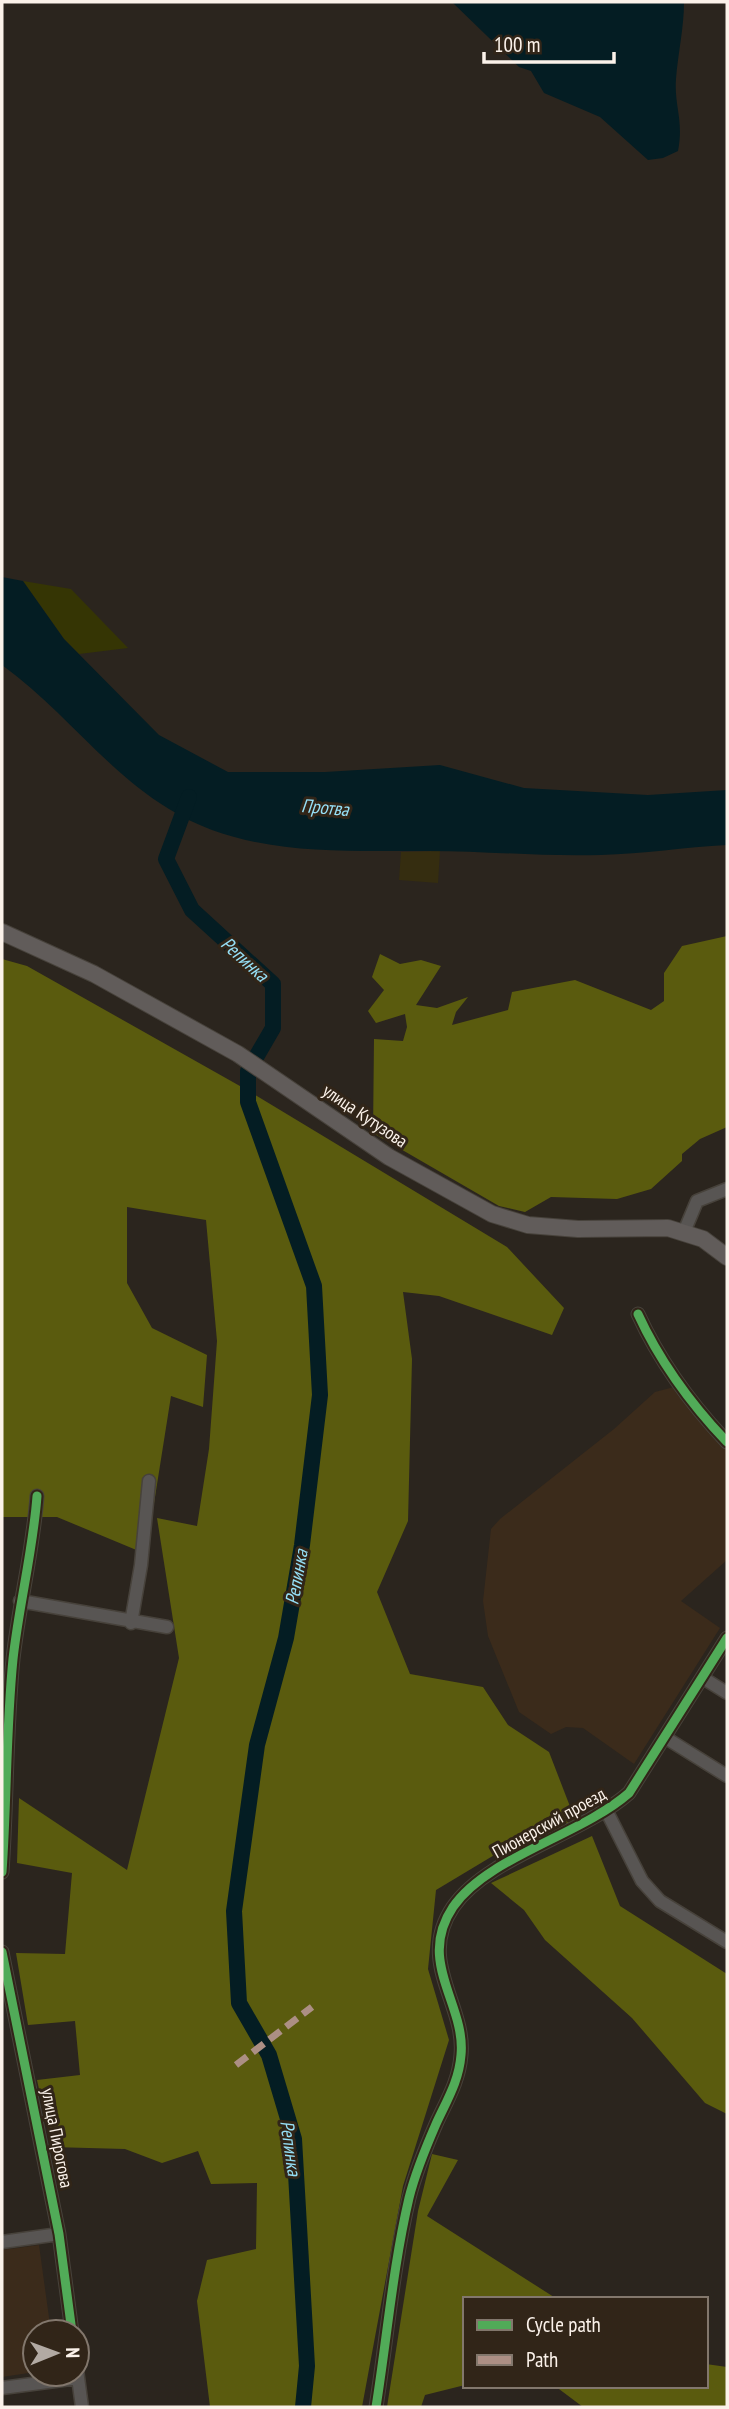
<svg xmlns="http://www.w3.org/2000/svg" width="729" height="2409" viewBox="0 0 729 2409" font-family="'PT Sans Narrow',sans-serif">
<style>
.built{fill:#3b2b1b}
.green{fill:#353504}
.forest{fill:#5a5b0e}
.sand{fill:#352d10}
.water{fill:#041d23}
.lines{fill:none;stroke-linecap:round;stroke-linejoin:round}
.river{stroke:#041d23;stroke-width:16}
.minor-casing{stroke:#47423b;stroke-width:15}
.major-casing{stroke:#47423b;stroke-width:18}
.minor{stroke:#585553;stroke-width:12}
.major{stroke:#615c5a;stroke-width:16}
.quiet{stroke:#ac8f84;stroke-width:7;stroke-dasharray:14 7;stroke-linecap:butt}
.cycleway-casing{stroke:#312518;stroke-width:13}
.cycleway{stroke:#51ab58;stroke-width:9}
.labels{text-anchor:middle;stroke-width:6;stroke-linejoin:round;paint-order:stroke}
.street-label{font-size:18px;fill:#fbf2ea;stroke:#312518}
.water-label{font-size:19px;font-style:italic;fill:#96e0f7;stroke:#312518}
</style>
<rect width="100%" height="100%" fill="#2b251e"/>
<path class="built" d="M674 1387 727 1450V1560L681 1601 720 1628 634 1764 583 1728 566 1727 551 1734 519 1712 488 1636 483 1601 491 1529 500 1519 614 1429 655 1392Z
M39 2245 51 2332H35V2372L2 2377V2250Z"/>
<path class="green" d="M23 581 71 589 128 648 79 654 64 639Z"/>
<path class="forest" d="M727 936V1127L700 1139 682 1154V1161L651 1189 617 1199 551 1197 525 1212 499 1206 373 1133 374 1039 403 1041 407 1027 405 1014 376 1023 368 1011 384 990 372 977 380 954 400 964 421 960 441 966 416 1005 437 1008 468 997 456 1012 452 1025 508 1010 512 992 575 980 651 1010 664 1001V973L682 946Z
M2 959 27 966 247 1090 507 1247 564 1308 552 1335 439 1296 403 1292 412 1359 408 1521 377 1592 410 1674 483 1687 508 1725 549 1752 576 1822 496 1854 436 1890 428 1969 449 2040 403 2186 362 2407H210L197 2301 207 2260 256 2249 257 2183 211 2184 198 2151 162 2163 125 2149 52 2147 37 2080 80 2075 75 2021 28 2025 16 1953 65 1954 72 1873 17 1863 19 1798 127 1870 179 1658 157 1518 197 1526 209 1449 217 1341 206 1220 127 1207V1283L152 1328 207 1355 203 1407 171 1396 146 1554 57 1517H2Z
M592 1836 620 1906 727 1974V2114L705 2103 632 2018 545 1940 524 1910 491 1883Z
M432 2154 458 2160 427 2216 557 2299H465V2385L425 2395 421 2407H387L418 2211Z
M706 2364 727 2367V2407H583L555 2386H706Z"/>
<path class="sand" d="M440 851 438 883 399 880 401 852Z"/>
<path class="water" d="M452 2H684C684 28 678 53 676 79 674 106 684 120 678 151L663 158 648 160 600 117 544 93 531 71 519 67Z
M2 577 23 581 64 639 159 735 228 772H325L440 765 524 788 648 795 727 790V845C685 847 643 854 601 855 539 857 477 850 416 851 333 851 243 855 169 809 105 770 62 708 2 665Z"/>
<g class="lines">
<path class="river" d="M189 797 166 859 192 910 273 984V1028L248 1071V1102L314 1286 320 1395 302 1545 286 1638 257 1745 234 1911 239 2003 269 2055 294 2139 307 2366 303 2407"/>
<g class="minor-casing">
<path id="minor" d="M684 1232 697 1201 727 1189
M638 1314C660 1362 691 1404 727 1442
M20 1601 167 1627
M131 1623 141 1565 149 1481
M703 1678 727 1693
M666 1738 727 1776
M607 1812 642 1881 660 1901 727 1942
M2 1872C7 1801 6 1729 13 1659 19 1604 33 1551 37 1496
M2 1952 59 2234 72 2332
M2 2242 59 2234
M77 2370 82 2407
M2 2388 78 2378
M376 2407C387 2338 393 2266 409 2198 415 2174 426 2147 436 2124 447 2100 459 2081 461 2055 466 2004 416 1962 453 1907 487 1857 581 1835 629 1793L727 1638"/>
</g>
<g class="major-casing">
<path id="major" d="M2 932 94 974 238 1054 389 1157 492 1214 528 1225 578 1229 668 1228 703 1239 727 1257"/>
</g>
<use href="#minor" class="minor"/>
<use href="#major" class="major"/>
<path class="quiet" d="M236 2065 312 2007"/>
<g class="cycleway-casing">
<path id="cycleway" d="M638 1314C660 1362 691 1404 727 1442
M2 1872C7 1801 6 1729 13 1659 19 1604 33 1551 37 1496
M2 1952 59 2234 72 2332
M376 2407C387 2338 393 2266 409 2198 415 2174 426 2147 436 2124 447 2100 459 2081 461 2055 466 2004 416 1962 453 1907 487 1857 581 1835 629 1793L727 1638"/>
</g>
<use href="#cycleway" class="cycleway"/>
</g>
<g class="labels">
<g class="street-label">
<text transform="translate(365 1116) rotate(34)" y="6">улица Кутузова</text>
<text transform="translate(549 1823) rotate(-29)" y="6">Пионерский проезд</text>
<text transform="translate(57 2138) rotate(79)" y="6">улица Пирогова</text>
</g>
<g class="water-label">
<text transform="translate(325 807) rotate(5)" y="7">Протва</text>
<text transform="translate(245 959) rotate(42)" y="7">Репинка</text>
<text transform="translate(296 1577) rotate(-80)" y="7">Репинка</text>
<text transform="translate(291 2148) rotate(82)" y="7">Репинка</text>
</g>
</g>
<rect width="729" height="2409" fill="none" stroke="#fbf2ea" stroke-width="7"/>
<rect x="463" y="2297" width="245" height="91" fill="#312518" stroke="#82776c" stroke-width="2"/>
<rect x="477" y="2320" width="35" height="10" fill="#51ab58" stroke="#82776c" stroke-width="2"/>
<text x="526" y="2332" font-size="21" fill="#fbf2ea">Cycle path</text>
<rect x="477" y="2355" width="35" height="10" fill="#ac8f84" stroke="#82776c" stroke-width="2"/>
<text x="526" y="2367" font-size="21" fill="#fbf2ea">Path</text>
<g transform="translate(56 2353) rotate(89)"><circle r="33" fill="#312518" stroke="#82776c" stroke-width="2"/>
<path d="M0-5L12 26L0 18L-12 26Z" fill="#b2aaa3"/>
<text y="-10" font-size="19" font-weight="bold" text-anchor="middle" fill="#fbf2ea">N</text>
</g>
<path d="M484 52v10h130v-10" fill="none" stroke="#fbf2ea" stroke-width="3.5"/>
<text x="494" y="52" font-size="21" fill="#fbf2ea" stroke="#312518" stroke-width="5" paint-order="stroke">100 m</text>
</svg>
